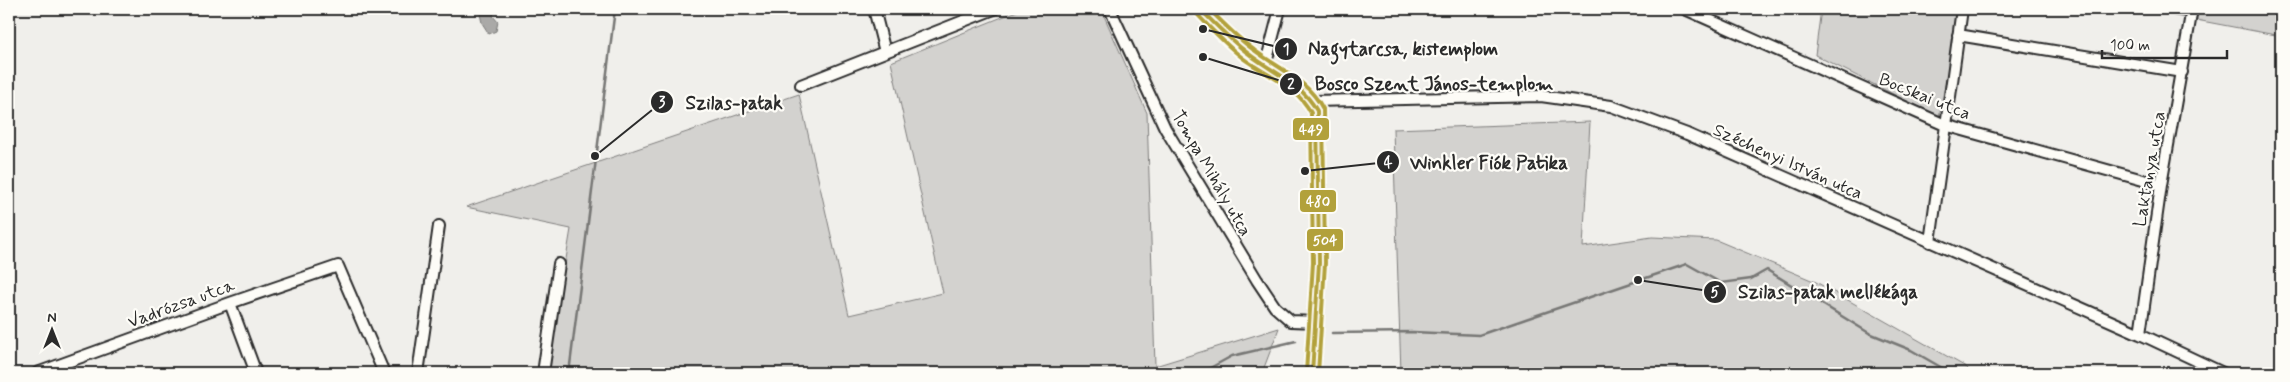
<svg xmlns="http://www.w3.org/2000/svg" width="2290" height="382" viewBox="0 0 2290 382" font-family="Mynerve,sans-serif">
<style>
.green{fill:#d3d2cf;stroke:#7f7e7d}
.water{fill:#aaa9a7;stroke:#777775}
.lines{fill:none;stroke-linecap:round;stroke-linejoin:round}
.stream{stroke:#777775;stroke-width:2.5}
.minor-casing{stroke:#2b2b2b;stroke-width:14}
.major-casing{stroke:#2b2b2b;stroke-width:16}
.minor{stroke:#fdfcf7;stroke-width:10}
.major{stroke:#fdfcf7;stroke-width:12}
.bus-1-casing{stroke:#fdfcf7;stroke-width:8}
.bus-2-casing{stroke:#fdfcf7;stroke-width:8}
.bus-3-casing{stroke:#fdfcf7;stroke-width:8}
.bus-1{stroke:#b2a13b;stroke-width:4}
.bus-2{stroke:#b2a13b;stroke-width:4}
.bus-3{stroke:#b2a13b;stroke-width:4}
.labels{text-anchor:middle;stroke-width:4.5;stroke-linejoin:round;paint-order:stroke}
.street-label{font-size:18px;fill:#2b2b2b;stroke:#fdfcf7}
.leader{fill:none;stroke:#2b2b2b;stroke-width:2}
.callout-dot{fill:#2b2b2b;stroke:#fdfcf7;stroke-width:2}
.mark-label{font-size:15px;text-anchor:middle;font-weight:bold;fill:#fff}
.callout-label{font-size:19px;text-anchor:middle;font-weight:bold;fill:#2b2b2b;stroke:#fdfcf7;stroke-width:4.5;stroke-linejoin:round;paint-order:stroke}
.line-badge{stroke:#fdfcf7;stroke-width:2}
.badge-label{font-size:14px;text-anchor:middle;font-weight:bold;fill:#fff}
</style>
<rect width="100%" height="100%" fill="#f0efeb"/>
<filter id="ink" filterUnits="userSpaceOnUse"><feTurbulence type="fractalNoise" baseFrequency=".02" numOctaves="2"/><feDisplacementMap in="SourceGraphic" scale="10" xChannelSelector="R" yChannelSelector="G"/><feConvolveMatrix kernelMatrix="1 2 1 2 8 2 1 2 1" color-interpolation-filters="sRGB"/></filter>
<g filter="url(#ink)">
<path class="green" d="M1022 9H1101L1147 113 1155 366 1279 328 1262 373H547L571 229 466 207 799 94 849 315 943 293 891 62Z
M1821 9H1960L1939 117 1815 55Z
M2138 9H2281V36Z
M1590 122 1583 247 1652 237 1716 240 1816 282 1966 367 1972 373H1401L1393 129Z"/>
<path class="water" d="M479 9H495L493 16 498 22 496 31 489 34 482 23Z"/>
<g class="lines">
<path class="stream" d="M1332 333 1413 332 1479 335 1687 264 1721 283 1751 279 1767 270 1869 333 1911 350 1951 373
M569 373 615 9
M1201 373 1232 356 1296 341"/>
<g class="minor-casing">
<path id="minor" d="M874 9 885 52
M1110 9 1165 128 1257 280 1275 307 1291 321 1316 322
M1685 9 1945 125 2161 185
M1958 35 2182 72
M1265 67 1280 9
M801 85 994 9
M1312 101 1541 96 1611 106 1687 134 2140 334 2223 373
M1930 242 1962 9
M230 303 256 373
M2140 334 2161 185 2192 9
M37 373 230 303 338 266 384 373
M418 373 439 226
M543 373 559 264"/>
</g>
<g class="major-casing">
<path id="major" d="M1200 9C1215 24 1231 40 1248 54 1270 71 1307 85 1317 111L1319 263 1312 373"/>
</g>
<use href="#minor" class="minor"/>
<use href="#major" class="major"/>
<g class="bus-1-casing">
<path id="bus-1" d="M1200 9C1216 25 1231 41 1249 54 1273 73 1302 83 1317 111L1319 263 1312 373"/>
</g>
<g class="bus-2-casing">
<path id="bus-2" d="M1196 13C1211 29 1227 46 1244 59 1267 76 1297 86 1311 113L1313 263 1306 373"/>
</g>
<g class="bus-3-casing">
<path id="bus-3" d="M1209 9C1223 23 1237 38 1254 50 1279 69 1308 80 1323 109L1325 263 1318 373"/>
</g>
<use href="#bus-1" class="bus-1"/>
<use href="#bus-2" class="bus-2"/>
<use href="#bus-3" class="bus-3"/>
</g>
</g>
<g class="labels">
<g class="street-label">
<text transform="translate(1925 96) rotate(22)" y="6">Bocskai utca</text>
<text transform="translate(1788 161) rotate(24)" y="6">Széchenyi István utca</text>
<text transform="translate(2149 169) rotate(-80)" y="6">Laktanya utca</text>
<text transform="translate(1212 173) rotate(60)" y="6">Tompa Mihály utca</text>
<text transform="translate(181 303) rotate(-20)" y="6">Vadrózsa utca</text>
</g>
</g>
<path class="leader" d="M1203 29L1286 49M1203 57L1291 84M595 156L662 102M1305 171L1388 162M1638 280L1715 292"/>
<g class="callout-dot">
<circle cx="1203" cy="29" r="5"/>
<circle cx="1203" cy="57" r="5"/>
<circle cx="595" cy="156" r="5"/>
<circle cx="1305" cy="171" r="5"/>
<circle cx="1638" cy="280" r="5"/>
<circle cx="1286" cy="49" r="12"/>
<circle cx="1291" cy="84" r="12"/>
<circle cx="662" cy="102" r="12"/>
<circle cx="1388" cy="162" r="12"/>
<circle cx="1715" cy="292" r="12"/>
</g>
<g class="mark-label">
<text x="1286" y="54">1</text>
<text x="1291" y="89">2</text>
<text x="662" y="107">3</text>
<text x="1388" y="167">4</text>
<text x="1715" y="297">5</text>
</g>
<g class="callout-label">
<text x="1403" y="55">Nagytarcsa, kistemplom</text>
<text x="1434" y="90">Bosco Szent János-templom</text>
<text x="734" y="109">Szilas-patak</text>
<text x="1489" y="169">Winkler Fiók Patika</text>
<text x="1828" y="298">Szilas-patak mellékága</text>
</g>
<g class="line-badge">
<rect x="1292" y="117" width="38" height="24" rx="5" fill="#b2a13b"/>
<rect x="1299" y="189" width="38" height="24" rx="5" fill="#b2a13b"/>
<rect x="1306" y="228" width="38" height="24" rx="5" fill="#b2a13b"/>
</g>
<g class="badge-label">
<text x="1311" y="134">449</text>
<text x="1318" y="206">480</text>
<text x="1325" y="245">504</text>
</g>
<rect width="2290" height="382" fill="none" stroke="#fdfcf7" stroke-width="30"/>
<rect x="15" y="15" width="2260" height="352" fill="none" stroke="#2b2b2b" stroke-width="2" filter="url(#ink)"/>
<g transform="translate(52 330)" stroke="#fdfcf7" stroke-width="4" paint-order="stroke">
<path d="M0-4L9 19L0 12L-9 19Z" fill="#2b2b2b"/>
<text y="-8" font-size="14" font-weight="bold" text-anchor="middle" fill="#2b2b2b">N</text>
</g>
<path d="M2102 50v8h125v-8" fill="none" stroke="#2b2b2b" stroke-width="2.5"/>
<text x="2110" y="50" font-size="15" fill="#2b2b2b" stroke="#fdfcf7" stroke-width="4" paint-order="stroke">100 m</text>
</svg>
